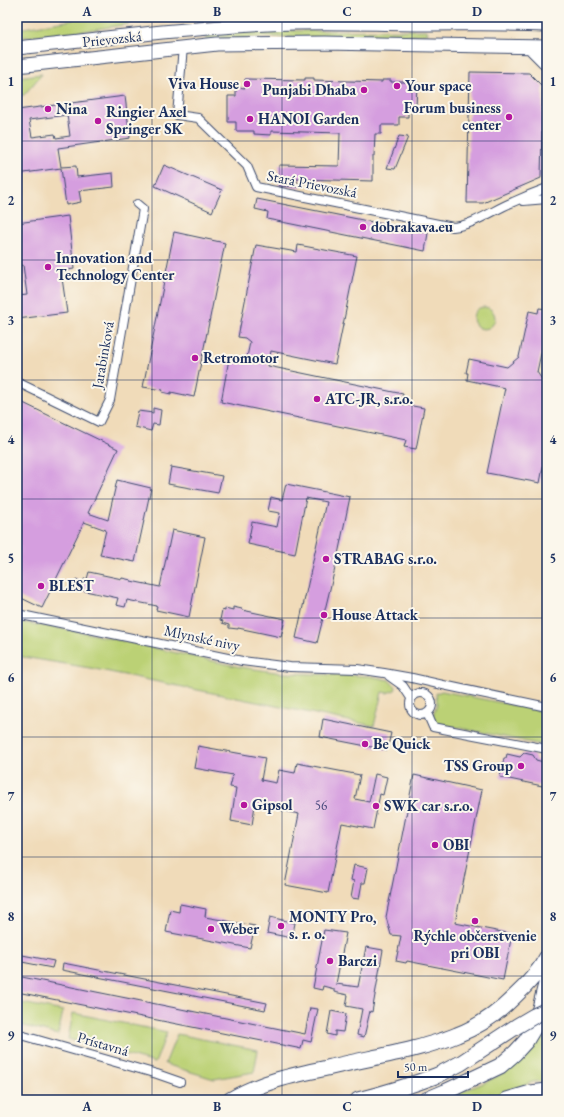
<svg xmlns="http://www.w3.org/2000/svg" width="564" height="1117" viewBox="0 0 564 1117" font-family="'EB Garamond',serif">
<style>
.green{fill:#bbd175;stroke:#6b806a}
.building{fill:#d59edf;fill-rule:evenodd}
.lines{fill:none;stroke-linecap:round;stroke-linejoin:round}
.street-casing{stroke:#3b496c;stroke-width:10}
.primary-casing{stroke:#3b496c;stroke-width:15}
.highway-casing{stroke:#3b496c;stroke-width:17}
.street{stroke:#fff;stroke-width:8}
.primary{stroke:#fff;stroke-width:13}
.highway{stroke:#fff;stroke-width:15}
.highway-bridge-casing{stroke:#3b496c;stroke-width:17;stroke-linecap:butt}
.highway-bridge{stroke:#fff;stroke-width:15}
.grid{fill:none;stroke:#1b2f5e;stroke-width:1;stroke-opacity:0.55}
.poi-dot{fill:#b5179e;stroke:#fbf7ec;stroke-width:1.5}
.labels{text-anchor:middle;stroke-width:4;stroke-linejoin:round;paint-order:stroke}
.number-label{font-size:13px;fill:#4a4b7e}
.street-label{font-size:15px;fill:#1b2f5e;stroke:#fbf7ec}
.poi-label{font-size:15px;font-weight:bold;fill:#1b2f5e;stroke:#fbf7ec;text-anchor:start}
.neatline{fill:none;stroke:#1b2f5e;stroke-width:1.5}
.grid-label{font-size:13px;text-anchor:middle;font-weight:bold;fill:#1b2f5e}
</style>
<rect width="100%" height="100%" fill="#fbf7ec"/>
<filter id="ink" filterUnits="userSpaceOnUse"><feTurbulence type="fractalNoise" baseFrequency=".025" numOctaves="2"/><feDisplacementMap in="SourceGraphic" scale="8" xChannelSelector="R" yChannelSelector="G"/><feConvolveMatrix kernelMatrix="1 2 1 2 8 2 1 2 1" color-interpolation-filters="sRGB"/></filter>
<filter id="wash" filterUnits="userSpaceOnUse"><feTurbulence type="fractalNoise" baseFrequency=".012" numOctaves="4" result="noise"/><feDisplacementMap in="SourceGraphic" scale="16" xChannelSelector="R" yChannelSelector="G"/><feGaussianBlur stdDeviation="0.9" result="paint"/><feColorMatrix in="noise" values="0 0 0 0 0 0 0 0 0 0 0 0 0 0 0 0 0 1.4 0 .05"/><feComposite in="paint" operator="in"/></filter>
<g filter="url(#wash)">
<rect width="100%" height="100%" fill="#f0dbb9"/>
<path class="green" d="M72 17H128L129 24 84 31 17 38V29L73 20Z
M138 17H203L139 23Z
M427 30 428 34 384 38 268 37 206 40V35L255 31Z
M42 74 24 95 17 96V77Z
M473 318a11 11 0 1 1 22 0a11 11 0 1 1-22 0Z
M26 623 82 632 240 667 282 673 370 676 389 680 396 688 395 690 387 693 382 692 374 726 90 668 17 656V624Z
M442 691 542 711H547V746L436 723 433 715 437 704 436 693Z
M17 1002 63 1011 58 1035 17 1024Z
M547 1007V1081L533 1082 504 1093 492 1100H447L456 1094 486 1082 505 1072 523 1057 540 1031Z
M73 1013 167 1032 155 1063 68 1039Z
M177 1034 258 1050 254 1072 214 1079 165 1064Z"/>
<g id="blocks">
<path class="building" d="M470 72 529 73 543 87 541 178 483 203H467Z
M305 78H314V80L382 82V80H391V82H417L416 109 408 108V117H399V125H381V134H375L374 156H373V181L295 179 302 187 279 186V165L339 166 340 133 271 131V135L254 134V131H236V122H228V96H236V87L245 88V79L305 80Z
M125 96 130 138 58 148 61 167 76 166 77 177 113 173 114 187 79 191 81 202 66 205 61 168 17 174V110ZM67 115 70 136 56 138 55 134 32 137 29 120Z
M399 136 408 137 395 169 387 168Z
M164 165 222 190 212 212 155 186Z
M257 199 428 233 425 251 267 219 268 212 255 209Z
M68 216 74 269 61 271 67 313 17 319V305L19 304 18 296 27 295 23 265 17 266V223Z
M174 232 225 243 194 397 171 392V394L162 392 163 390 143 387Z
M256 245 297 252 298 245 357 256 335 364 271 351 268 366 403 394 401 404 424 408 416 449 404 447 406 440 221 402 229 359 246 362 250 342 245 338 238 337Z
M539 308 547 309V345L543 344 537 372 547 387V446L540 483 487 473 505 388 467 380 468 373H466L469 359 507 367 519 357 529 311 538 313Z
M17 400 118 449 88 513 108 520 117 480 151 488 135 562 100 555 106 530 84 522 42 608 17 596Z
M153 408 161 410 159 425 153 424 151 431 135 427 138 411 153 413Z
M171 467 222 476 218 493 168 484Z
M286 484 350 497 336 564 317 643 296 638 326 502 306 498 295 554 248 544 252 522 277 527 280 513 268 511 271 497 282 500Z
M172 530 205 537 189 617 156 610 157 606 127 600 125 607 116 605 118 598 71 588 76 579 83 582 84 579H87L89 572 122 579V578L131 580V581L160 587Z
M233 607 242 609V610L285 619 281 637 238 628V629L229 628V625L222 623 223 621 220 620 222 610 225 611V608L233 610Z
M323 719 391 733 387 750 320 737Z
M198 746 265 758 261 780 276 783 279 770 295 773 297 763 360 775 355 799 369 802 375 774 387 777 383 795 380 794 373 829 342 823 328 893 285 885 299 814 255 805 252 825 231 821 236 788 230 787 233 775 194 768Z
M524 753 533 755 536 760 547 763V787L500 777 504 758H506L507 754 520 757Z
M414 775 482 790 455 923 512 934 503 980 407 961 406 963 396 961 401 936 391 935 386 917Z
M354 865 368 868 365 883H362L359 899 351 898 354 881 351 880Z
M180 904 206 909 205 917 255 926 250 948 166 932 170 910 179 912Z
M270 917 295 923 292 938 267 933Z
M324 930 346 933 336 984 358 987 366 947 383 950 372 1012 370 1011 364 1037 357 1035 362 1009 346 1006 348 995 334 992V989L323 986 322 990 313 988Z
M17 954 54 961 52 968 17 961Z
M63 963 267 1003 265 1010 62 970Z
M17 976 305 1034 310 1008 318 1009 311 1042 303 1040 301 1049 297 1048 17 992Z
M331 1011 346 1014 343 1032 335 1031V1036L327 1034Z"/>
</g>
</g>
<g filter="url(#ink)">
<use href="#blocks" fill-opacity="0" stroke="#3b496c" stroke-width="1"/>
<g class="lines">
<g class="street-casing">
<path id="street" d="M183 47 177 115 198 118 247 166 256 187 453 227C474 225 493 210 513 202 524 197 536 192 547 188
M523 201 547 199
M17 382 99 422 110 400 143 209 137 204
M17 614 242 661 290 667 357 669 384 673 412 678 443 685 547 707
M389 676 403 686 411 698
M410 704a11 11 0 1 1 22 0a11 11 0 1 1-22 0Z
M427 713 433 727 547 749
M17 1034 157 1074 180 1082"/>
</g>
<g class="primary-casing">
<path id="primary" d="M530 47 547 64
M17 48C101 39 185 28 269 24 323 21 376 24 429 24 469 24 508 23 547 25
M17 66 217 44 324 43 547 47"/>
</g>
<g class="highway-casing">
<path id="highway" d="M230 1100C260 1082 293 1075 327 1068 356 1061 385 1056 413 1049 428 1045 443 1041 457 1035 478 1027 498 1013 514 997 527 985 539 972 547 957
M358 1100C386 1093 412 1085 438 1075
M426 1100 445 1092 500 1066 515 1053 526 1041 535 1026 540 1008 547 980
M507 1100 531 1093 547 1091"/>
</g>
<use href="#street" class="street"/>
<use href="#primary" class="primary"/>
<use href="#highway" class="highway"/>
<g class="highway-bridge-casing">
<path id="highway-bridge" d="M438 1075 461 1063 517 1026 534 1016 547 1010"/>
</g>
<use href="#highway-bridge" class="highway-bridge"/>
</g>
</g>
<path class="grid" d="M152 17V1100M282 17V1100M412 17V1100M17 141H547M17 260H547M17 380H547M17 499H547M17 618H547M17 737H547M17 857H547M17 976H547"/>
<g class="poi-dot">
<circle cx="247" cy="84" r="4"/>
<circle cx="397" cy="86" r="4"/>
<circle cx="364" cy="90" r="4"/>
<circle cx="48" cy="109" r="4"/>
<circle cx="509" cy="117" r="4"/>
<circle cx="250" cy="119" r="4"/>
<circle cx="98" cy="121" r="4"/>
<circle cx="363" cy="227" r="4"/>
<circle cx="48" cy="267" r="4"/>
<circle cx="195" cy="358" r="4"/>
<circle cx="317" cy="399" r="4"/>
<circle cx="326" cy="559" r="4"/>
<circle cx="41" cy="586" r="4"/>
<circle cx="324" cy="615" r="4"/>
<circle cx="365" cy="744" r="4"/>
<circle cx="521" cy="766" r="4"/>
<circle cx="244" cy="805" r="4"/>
<circle cx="376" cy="806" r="4"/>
<circle cx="435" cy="845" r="4"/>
<circle cx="475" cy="921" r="4"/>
<circle cx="281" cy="926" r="4"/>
<circle cx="211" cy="929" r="4"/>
<circle cx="330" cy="961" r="4"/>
</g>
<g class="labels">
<g class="number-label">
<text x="321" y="810">56</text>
</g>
<g class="street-label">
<text transform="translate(112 39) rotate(-6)" y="5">Prievozská</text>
<text transform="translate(312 184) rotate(11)" y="5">Stará Prievozská</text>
<text transform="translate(103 355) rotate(-80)" y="5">Jarabinková</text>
<text transform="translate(202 638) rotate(12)" y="5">Mlynské nivy</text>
<text transform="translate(103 1044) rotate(16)" y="5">Prístavná</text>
</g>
<g class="poi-label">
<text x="239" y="89" text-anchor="end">Viva House</text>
<text x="405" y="91">Your space</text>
<text x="356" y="95" text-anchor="end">Punjabi Dhaba</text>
<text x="501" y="113" text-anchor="end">Forum business<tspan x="501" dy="17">center</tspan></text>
<text x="56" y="114">Nina</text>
<text x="106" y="117">Ringier Axel<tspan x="106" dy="17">Springer SK</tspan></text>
<text x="258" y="124">HANOI Garden</text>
<text x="371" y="232">dobrakava.eu</text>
<text x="56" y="263">Innovation and<tspan x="56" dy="17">Technology Center</tspan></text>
<text x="203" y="363">Retromotor</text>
<text x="325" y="404">ATC-JR, s.r.o.</text>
<text x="334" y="564">STRABAG s.r.o.</text>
<text x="49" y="591">BLEST</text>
<text x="332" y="620">House Attack</text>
<text x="373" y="749">Be Quick</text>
<text x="513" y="771" text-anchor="end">TSS Group</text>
<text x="252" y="810">Gipsol</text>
<text x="384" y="811">SWK car s.r.o.</text>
<text x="443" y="850">OBI</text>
<text x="289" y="922">MONTY Pro,<tspan x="289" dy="17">s. r. o.</tspan></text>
<text x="219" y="934">Weber</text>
<text x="475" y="941" text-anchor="middle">Rýchle občerstvenie<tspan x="475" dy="17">pri OBI</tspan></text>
<text x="338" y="966">Barczi</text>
</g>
</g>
<rect width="564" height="1117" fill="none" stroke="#fbf7ec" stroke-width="44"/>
<path d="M398 1071v6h70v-6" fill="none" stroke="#1b2f5e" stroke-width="2"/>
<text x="404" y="1071" font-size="12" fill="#1b2f5e" stroke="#fbf7ec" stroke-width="3" paint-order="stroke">50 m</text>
<rect x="22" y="22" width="520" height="1073" class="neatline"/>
<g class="grid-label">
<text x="87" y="16">A</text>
<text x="217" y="16">B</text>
<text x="347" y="16">C</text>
<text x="477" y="16">D</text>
<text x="11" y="86">1</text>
<text x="553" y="86">1</text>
<text x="11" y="205">2</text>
<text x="553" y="205">2</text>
<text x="11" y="325">3</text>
<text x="553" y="325">3</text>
<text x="11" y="444">4</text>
<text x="553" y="444">4</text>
<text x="11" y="563">5</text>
<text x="553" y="563">5</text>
<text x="11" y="682">6</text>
<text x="553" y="682">6</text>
<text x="11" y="801">7</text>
<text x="553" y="801">7</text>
<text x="11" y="921">8</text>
<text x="553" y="921">8</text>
<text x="11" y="1040">9</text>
<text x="553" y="1040">9</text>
<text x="87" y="1111">A</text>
<text x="217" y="1111">B</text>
<text x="347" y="1111">C</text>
<text x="477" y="1111">D</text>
</g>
</svg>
